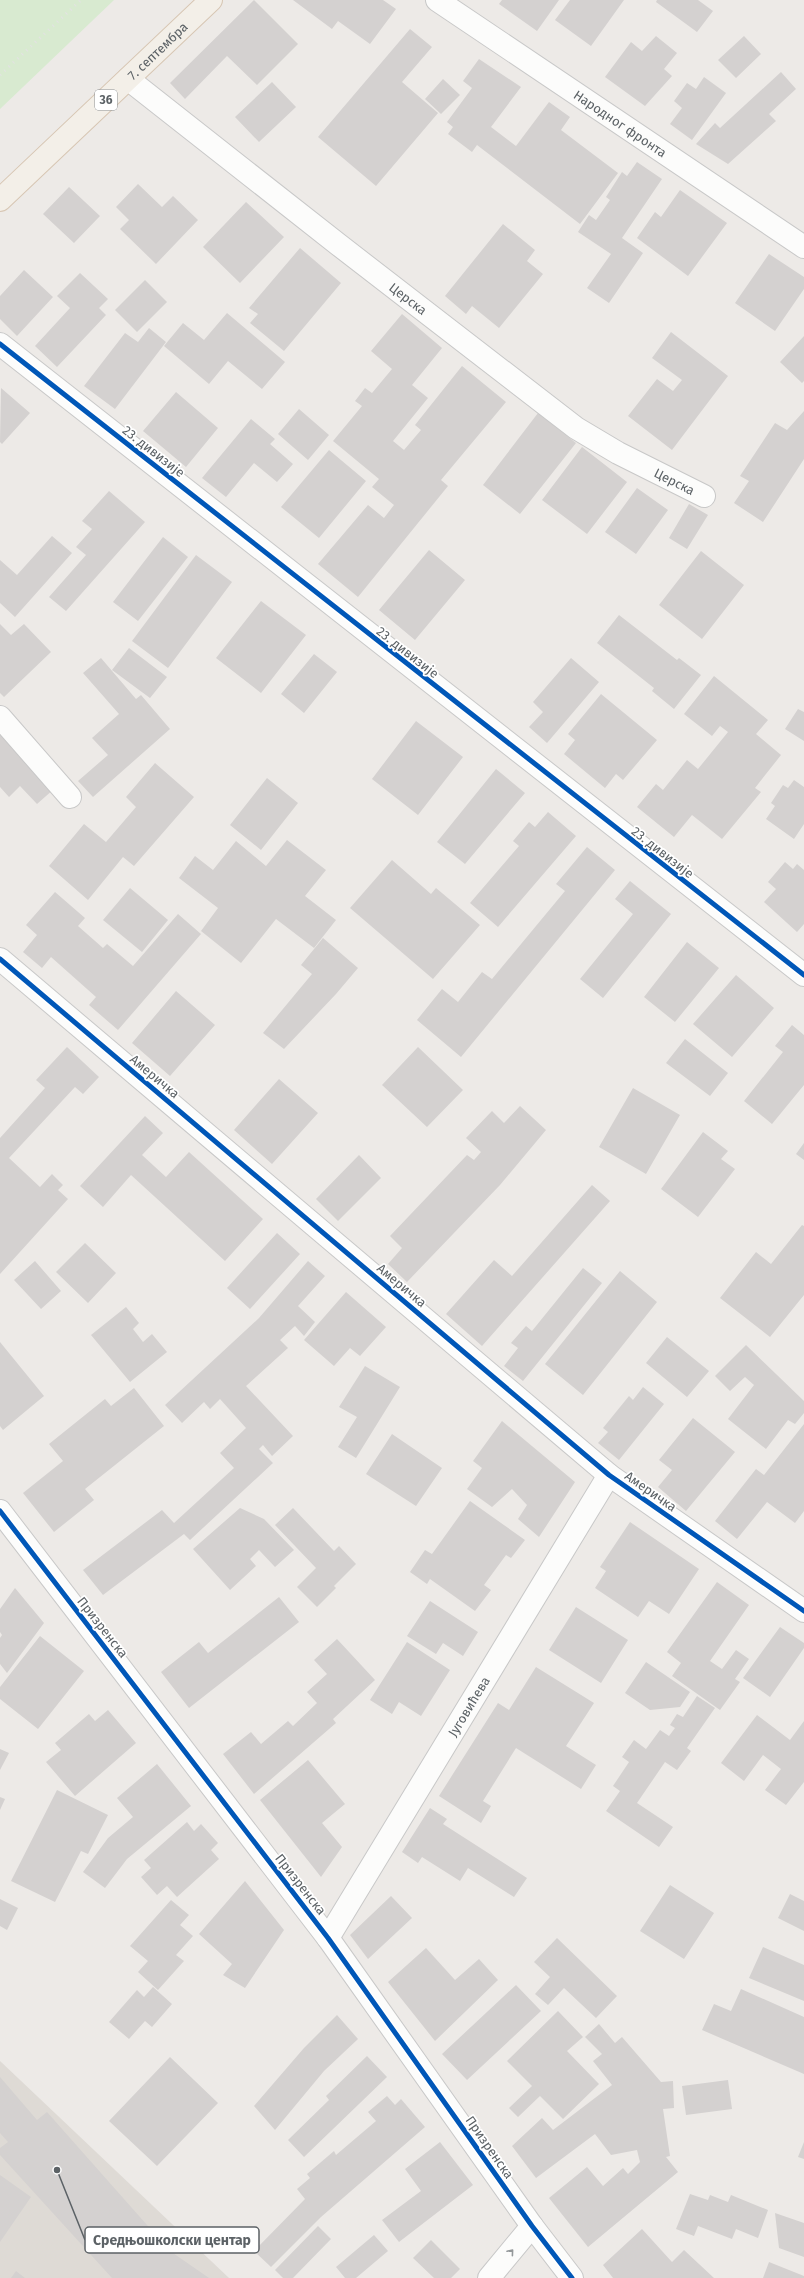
<svg xmlns="http://www.w3.org/2000/svg" width="804" height="2278" viewBox="0 0 804 2278" font-family="'Fira Sans',sans-serif">
<style>
.education{fill:#dedad5}
.green{fill:#d8ead0}
.building{fill:#d4d1d0}
.lines{fill:none;stroke-linecap:round;stroke-linejoin:round}
.street-casing{stroke:#c8c8c8;stroke-width:24}
.primary-casing{stroke:#d7c6b3;stroke-width:24}
.street{stroke:#fcfcfb;stroke-width:22}
.primary{stroke:#f3efe8;stroke-width:22}
.rail{stroke:#e3e2e3;stroke-width:3;stroke-dasharray:1 5;stroke-linecap:butt}
.cycleway-casing{stroke:#fff;stroke-width:8}
.cycleway{stroke:#0057b8;stroke-width:5}
.oneway{stroke:#94989a}
.labels{text-anchor:middle;stroke-width:3.5;stroke-linejoin:round;paint-order:stroke}
.shield{fill:#fff;stroke:#8d9194;stroke-width:1}
.shield-label{font-size:12px;font-weight:bold;fill:#5c6266}
.street-label{font-size:13px;fill:#5c6266;stroke:#fff}
.leader{fill:none;stroke:#5c6266;stroke-width:1.5}
.callout-dot{fill:#5c6266;stroke:#fff;stroke-width:1.5}
.callout{fill:#fff;stroke:#5c6266;stroke-width:1.5}
.callout-label{font-size:14px;text-anchor:middle;font-weight:bold;fill:#5c6266}
</style>
<rect width="100%" height="100%" fill="#edeae7"/>
<path class="education" d="M0 2061 229 2278H0Z"/>
<path class="green" d="M0 0H114L0 109Z"/>
<path class="building" d="M254 0 298 44 257 85 227 56 185 99 170 83Z
M293 0H383L396 9 370 44 338 21 332 29Z
M502 0H559L537 31 499 4Z
M570 0H624L591 46 555 20Z
M657 0H698L713 11 697 32 656 2Z
M410 29 432 47 402 82 438 113 376 186 318 137Z
M656 36 677 53 664 69 672 76 645 106 605 77 631 42 642 51Z
M744 36 761 54 736 78 718 60Z
M479 59 521 87 491 127 516 146 549 102 570 117 561 130 618 173 580 224 477 145 472 152 448 134 453 127 447 122 472 88 463 81Z
M781 72 796 89 769 114 776 121 728 164 696 144 715 123 720 128Z
M704 77 726 93 692 140 670 124 682 108 674 101 687 83 696 89Z
M443 79 460 95 441 114 425 99Z
M272 82 296 107 259 142 235 117Z
M637 162 662 179 622 238 643 253 609 303 587 288 611 254 578 232 589 215 596 220 610 200 606 197 622 172 627 176Z
M138 184 162 207 173 196 198 220 156 264 120 229 129 220 116 207Z
M69 187 100 216 74 243 43 214Z
M680 190 727 223 688 276 637 238 655 212 661 217Z
M246 202 284 237 240 283 203 247Z
M503 224 535 250 527 261 543 274 499 328 472 306 466 314 445 296Z
M300 248 341 283 284 351 250 323 258 314 249 308Z
M769 254 804 277V289L775 331 735 303Z
M24 270 53 297 17 336 0 319V296Z
M80 273 108 299 99 308 106 315 57 367 35 346 70 308 57 296Z
M145 280 167 302 137 332 115 310Z
M227 313 285 362 262 389 228 361 209 384 164 346 183 323 204 340Z
M402 314 442 348 412 385 428 398 393 441 404 450 421 430 415 425 462 366 506 402 441 480 448 486 358 597 318 564 368 505 384 518 394 505 372 487 379 479 333 441 362 406 355 401 365 388 372 393 392 369 371 351Z
M149 328 166 342 115 409 84 386 125 333 138 342Z
M671 332 728 376 672 450 628 416 657 379 673 391 682 380 652 358Z
M804 336V381L802 383 780 362Z
M1 388 30 413 2 444 0 442Z
M176 392 218 428 186 467 143 431Z
M299 409 329 435 308 460 278 434Z
M804 411V459L763 522 734 503 749 481 740 476 775 423 787 430Z
M538 413 576 443 520 514 483 485Z
M251 419 275 439 270 444 293 464 277 482 254 463 226 497 202 478Z
M582 447 627 482 587 534 542 500Z
M329 450 366 481 319 538 281 507Z
M637 488 668 510 636 554 605 532Z
M109 491 145 522 66 611 49 597 86 555 76 547 92 529 82 521Z
M689 504 708 515 687 549 669 538Z
M52 536 72 553 15 617 0 603V560L17 575Z
M163 537 188 557 138 621 113 602Z
M429 550 465 580 415 640 379 610Z
M701 551 744 585 702 639 659 605Z
M196 555 232 582 168 668 132 641Z
M261 601 306 635 261 693 216 658Z
M619 615 677 660 679 658 701 675 674 709 652 691 654 688 597 643Z
M0 624 11 635 24 624 51 652 4 697 0 693Z
M129 648 167 677 150 698 112 670Z
M314 654 337 672 304 713 281 694Z
M101 658 136 699 141 695 170 729 93 797 78 781 108 755 92 738 119 714 83 673Z
M571 658 599 682 547 743 529 727 543 712 533 702Z
M714 676 768 720 756 734 781 755 755 788 761 792 722 839 692 815 674 837 637 807 656 784 663 790 687 760 698 769 728 732 720 726 712 736 684 714Z
M601 694 657 740 623 780 616 774 605 788 564 754 575 740 568 734Z
M798 709 804 712V741L785 729Z
M416 721 463 757 418 815 372 779Z
M0 731 54 789 37 804 20 786 9 797 0 787Z
M155 763 194 797 134 866 123 857 88 900 49 866 84 824 106 842 136 807 126 797Z
M496 769 525 793 465 864 437 842Z
M267 778 298 803 261 850 230 825Z
M794 780 804 787V824L794 839 766 819 775 806 771 803 783 785 788 788Z
M548 812 576 836 498 927 470 903 519 846 513 841 529 822 535 827Z
M287 840 326 870 305 896 336 920 314 948 276 919 241 963 201 931 218 908 179 878 195 856 213 870 236 841 266 866Z
M587 847 615 870 461 1057 417 1020 442 989 458 1002 482 972 492 979 565 891 556 884Z
M392 860 431 894 436 888 480 925 433 979 350 908Z
M785 862 793 869 797 864 804 870V924L797 932 764 902 776 889 768 882Z
M630 881 671 914 603 998 580 979 633 914 615 899Z
M130 888 168 920 142 952 103 920Z
M55 892 85 918 78 926 103 948 107 944 133 966 178 914 201 934 118 1030 89 1005 96 997 51 957 42 968 23 952 37 935 26 925Z
M323 938 358 968 336 994 284 1049 263 1033 312 974 301 965Z
M687 942 719 968 675 1022 644 997Z
M736 975 774 1008 732 1057 693 1024Z
M176 991 215 1025 170 1076 132 1043Z
M792 1025 804 1035V1085L772 1124 744 1101 783 1052 775 1046Z
M685 1039 728 1073 710 1096 666 1063Z
M67 1047 99 1077 83 1094 75 1087 9 1158 40 1187 52 1174 63 1185 58 1190 68 1199 0 1274V1138L45 1088 36 1080Z
M418 1047 463 1090 427 1127 382 1085Z
M279 1079 318 1113 272 1164 234 1130Z
M633 1088 680 1115 646 1174 599 1147Z
M520 1106 546 1130 500 1185 407 1282 388 1264 402 1248 390 1236 467 1155 474 1160 481 1152 466 1138 492 1111 504 1123Z
M145 1116 163 1133 142 1155 166 1177 189 1152 263 1219 225 1261 131 1175 103 1207 80 1186Z
M703 1132 728 1151 721 1159 735 1169 698 1217 661 1189Z
M804 1143V1160L796 1154Z
M359 1155 381 1178 338 1221 316 1199Z
M592 1185 610 1201 482 1346 446 1314 494 1260 512 1276Z
M802 1225 804 1226V1295L770 1337 720 1298 756 1252 771 1264Z
M277 1233 300 1254 250 1309 227 1288Z
M85 1243 116 1273 88 1303 56 1272Z
M35 1261 61 1291 41 1309 14 1280Z
M308 1261 325 1276 298 1306 315 1322 304 1336 295 1326 280 1340 288 1348 246 1386 293 1436 272 1456 263 1445 259 1449 273 1463 190 1540 184 1534 103 1595 83 1570 162 1510 174 1523 234 1468 220 1453 246 1428 220 1399 210 1409 204 1402 182 1423 165 1405 259 1318Z
M583 1268 602 1283 523 1381 504 1366 518 1348 511 1343 526 1326 532 1331Z
M620 1271 657 1302 583 1395 545 1364Z
M346 1292 386 1327 360 1356 350 1348 334 1366 304 1340Z
M126 1307 139 1323 133 1329 143 1342 152 1334 167 1352 130 1382 91 1335Z
M667 1337 709 1371 687 1397 646 1363Z
M0 1342 44 1396 3 1430 0 1426Z
M746 1345 804 1401V1413L795 1424 788 1420 766 1449 728 1419 754 1385 745 1377 730 1391 715 1376Z
M365 1366 400 1387 356 1458 338 1447 357 1417 339 1407Z
M643 1387 664 1404 619 1460 598 1443 608 1432 603 1428 629 1396 633 1400Z
M134 1388 164 1426 85 1489 94 1500 54 1532 23 1493 63 1461 49 1444 105 1399 111 1406Z
M693 1418 735 1452 686 1511 658 1487 672 1470 659 1460Z
M502 1421 575 1482 539 1537 518 1519 527 1505 512 1489 492 1507 467 1489 482 1468 473 1461Z
M804 1424V1511L795 1523 767 1502 737 1539 715 1521 756 1469 764 1475Z
M392 1434 442 1468 416 1506 366 1474Z
M470 1501 525 1540 511 1558 506 1555 484 1585 491 1590 475 1611 430 1579 427 1584 410 1572 425 1550 432 1554Z
M240 1508 264 1519 294 1550 275 1567 259 1550 250 1559 256 1566 230 1590 193 1549Z
M293 1508 334 1551 339 1546 356 1564 334 1586 336 1588 317 1607 297 1587 316 1568 275 1525Z
M630 1522 699 1569 669 1614 649 1601 638 1617 595 1588 606 1571 600 1567Z
M717 1582 749 1605 710 1661 722 1669 736 1650 749 1659 735 1679 740 1682 720 1710 672 1676 681 1663 667 1652Z
M15 1588 44 1623 7 1673 0 1664V1638L2 1635 0 1632V1609Z
M279 1597 299 1622 189 1708 161 1672 199 1642 208 1653Z
M430 1601 478 1632 463 1656 443 1643 436 1654 407 1636Z
M576 1607 628 1640 601 1683 549 1650Z
M780 1627 804 1643V1648L770 1697 743 1678Z
M40 1636 84 1671 38 1729 0 1699V1687Z
M337 1639 375 1680 333 1719 336 1723 254 1794 223 1754 251 1732 261 1744 288 1721 293 1726 317 1703 307 1692 327 1674 314 1660Z
M407 1642 450 1670 421 1716 399 1702 392 1714 370 1700Z
M646 1662 690 1692 680 1707 650 1710 625 1693Z
M536 1667 594 1703 566 1746 596 1765 581 1789 516 1748 483 1801 491 1806 481 1823 439 1796 498 1703 509 1710Z
M697 1696 715 1708 687 1748 691 1751 677 1770 665 1762 637 1803 673 1827 659 1847 606 1811 620 1791 613 1786 629 1762 622 1757 634 1740 646 1749 660 1730 669 1736 675 1728 670 1725 677 1714 683 1717Z
M108 1710 136 1743 75 1796 46 1762 61 1750 55 1743 89 1714 95 1721Z
M757 1715 790 1740 804 1721V1782L786 1805 765 1790 781 1769 763 1755 744 1781 721 1763Z
M0 1749 9 1753 0 1770Z
M308 1760 345 1804 322 1823 342 1847 321 1877 260 1800Z
M157 1764 191 1806 127 1859 105 1888 83 1872 108 1838 133 1817 117 1798Z
M57 1790 108 1815 88 1854 81 1851 55 1902 11 1881Z
M0 1797 5 1799 0 1810Z
M430 1808 447 1819 443 1824 527 1878 514 1897 468 1868 460 1881 422 1857 418 1863 402 1852Z
M187 1822 194 1831 201 1824 218 1843 211 1850 219 1859 177 1897 167 1886 157 1895 141 1877 151 1868 144 1860Z
M245 1881 284 1930 245 1988 223 1975 232 1964 199 1934Z
M670 1885 714 1913 684 1959 640 1931Z
M790 1894 804 1901V1931L778 1918Z
M391 1896 412 1918 368 1959 350 1935Z
M0 1899 18 1908 7 1930 0 1926Z
M171 1900 189 1915 180 1925 193 1936 176 1955 184 1961 158 1990 138 1972 148 1961 130 1946Z
M557 1938 617 1996 596 2018 564 1988 548 2005 535 1994 550 1977 534 1962Z
M763 1947 804 1965V2001L749 1978Z
M426 1948 455 1980 479 1959 498 1980 435 2041 388 1982Z
M516 1985 541 2011 467 2080 442 2054Z
M153 1987 172 2004 152 2027 145 2021 129 2039 109 2022 137 1990 144 1997Z
M741 1989 804 2017V2074L702 2030 714 2004 731 2011Z
M558 2011 583 2037 567 2051 599 2084 563 2119 540 2096 518 2117 509 2108 532 2086 507 2061Z
M337 2015 358 2039 324 2071 275 2130 254 2106 304 2048Z
M599 2024 615 2043 622 2037 661 2082 673 2081 674 2108 663 2109 670 2156 666 2157 678 2172 588 2247 549 2198 587 2167 603 2186 623 2168 628 2174 640 2162 637 2150 611 2155 595 2134 536 2178 512 2146 542 2118 553 2130 612 2085 593 2061 602 2054 585 2037Z
M367 2056 387 2077 304 2157 288 2140 329 2100 326 2096Z
M170 2057 218 2103 157 2166 109 2121Z
M0 2077 37 2120 47 2112 170 2251 209 2278H112L0 2155V2148L8 2142 0 2133Z
M728 2080 732 2109 686 2115 682 2086Z
M387 2096 395 2105 401 2099 425 2127 321 2217 271 2267 254 2251 305 2199 297 2189 310 2178 307 2174 334 2151 336 2155 376 2121 368 2112Z
M440 2142 473 2185 399 2242 382 2220 421 2191 405 2169Z
M804 2142V2159L798 2157Z
M0 2175 31 2197 0 2242Z
M690 2194 708 2200 710 2195 728 2202 731 2195 768 2210 758 2238 736 2229 732 2239 698 2226 694 2236 676 2229Z
M775 2213 804 2223V2257L779 2248Z
M318 2226 331 2239 293 2278H283L275 2270Z
M642 2229 672 2262 684 2250 714 2278H613L603 2265Z
M374 2235 388 2251 356 2278H345L336 2267Z
M431 2240 460 2269 451 2278H434L413 2258Z
M769 2262 804 2276V2278H763Z
M16 2271 25 2278H11Z"/>
<g class="lines">
<g class="street-casing">
<g id="street">
<path id="s1" d="M437 0 804 247"/>
<path id="s2" d="M128 79 339 245 576 428 618 453 704 496"/>
<path d="M0 344 804 975"/>
<path d="M0 717 70 797"/>
<path d="M0 959 609 1475 804 1611"/>
<path d="M0 1511 328 1938 532 2226 572 2278"/>
<path id="s3" d="M328 1938 609 1475"/>
<path d="M489 2278 532 2226"/>
</g>
</g>
<g class="primary-casing">
<g id="primary">
<path id="s4" d="M0 200 211 0"/>
</g>
</g>
<use href="#street" class="street"/>
<use href="#primary" class="primary"/>
<path class="rail" d="M0 75 81 0"/>
<g class="cycleway-casing">
<path id="cycleway" d="M0 344 804 975
M0 959 609 1475 804 1611
M0 1511 328 1938 532 2226 572 2278"/>
</g>
<use href="#cycleway" class="cycleway"/>
</g>
<defs><path id="oneway-chevron" d="M-2-3.5L2.5 0L-2 3.5" fill="none" stroke-width="1.6" stroke-linecap="round" stroke-linejoin="round"/></defs>
<use class="oneway" href="#oneway-chevron" transform="translate(511 2252) rotate(-50)"/>
<g class="labels">
<rect class="shield" x="95" y="90" width="22" height="20" rx="3"/>
<g class="shield-label">
<text x="106" y="104">36</text>
</g>
<g class="street-label">
<text dy="5" stroke="none"><textPath href="#s4" startOffset="217">7. септембра</textPath></text>
<text dy="5" stroke="none"><textPath href="#s1" startOffset="221">Народног фронта</textPath></text>
<text dy="5" stroke="none"><textPath href="#s2" startOffset="356">Церска</textPath></text>
<text transform="translate(154 451) rotate(38)" y="5">23. дивизије</text>
<text dy="5" stroke="none"><textPath href="#s2" startOffset="680">Церска</textPath></text>
<text transform="translate(408 652) rotate(38)" y="5">23. дивизије</text>
<text transform="translate(663 852) rotate(38)" y="5">23. дивизије</text>
<text transform="translate(155 1076) rotate(40)" y="5">Америчка</text>
<text transform="translate(402 1285) rotate(40)" y="5">Америчка</text>
<text transform="translate(651 1491) rotate(35)" y="5">Америчка</text>
<text transform="translate(103 1627) rotate(52)" y="5">Призренска</text>
<text dy="5" stroke="none"><textPath href="#s3" startOffset="271">Југовићева</textPath></text>
<text transform="translate(301 1884) rotate(52)" y="5">Призренска</text>
<text transform="translate(490 2147) rotate(55)" y="5">Призренска</text>
</g>
</g>
<path class="leader" d="M57 2170L85 2240"/>
<circle class="callout-dot" cx="57" cy="2170" r="4"/>
<rect class="callout" x="85" y="2227" width="174" height="26" rx="4"/>
<g class="callout-label">
<text x="172" y="2245">Средњошколски центар</text>
</g>
</svg>
